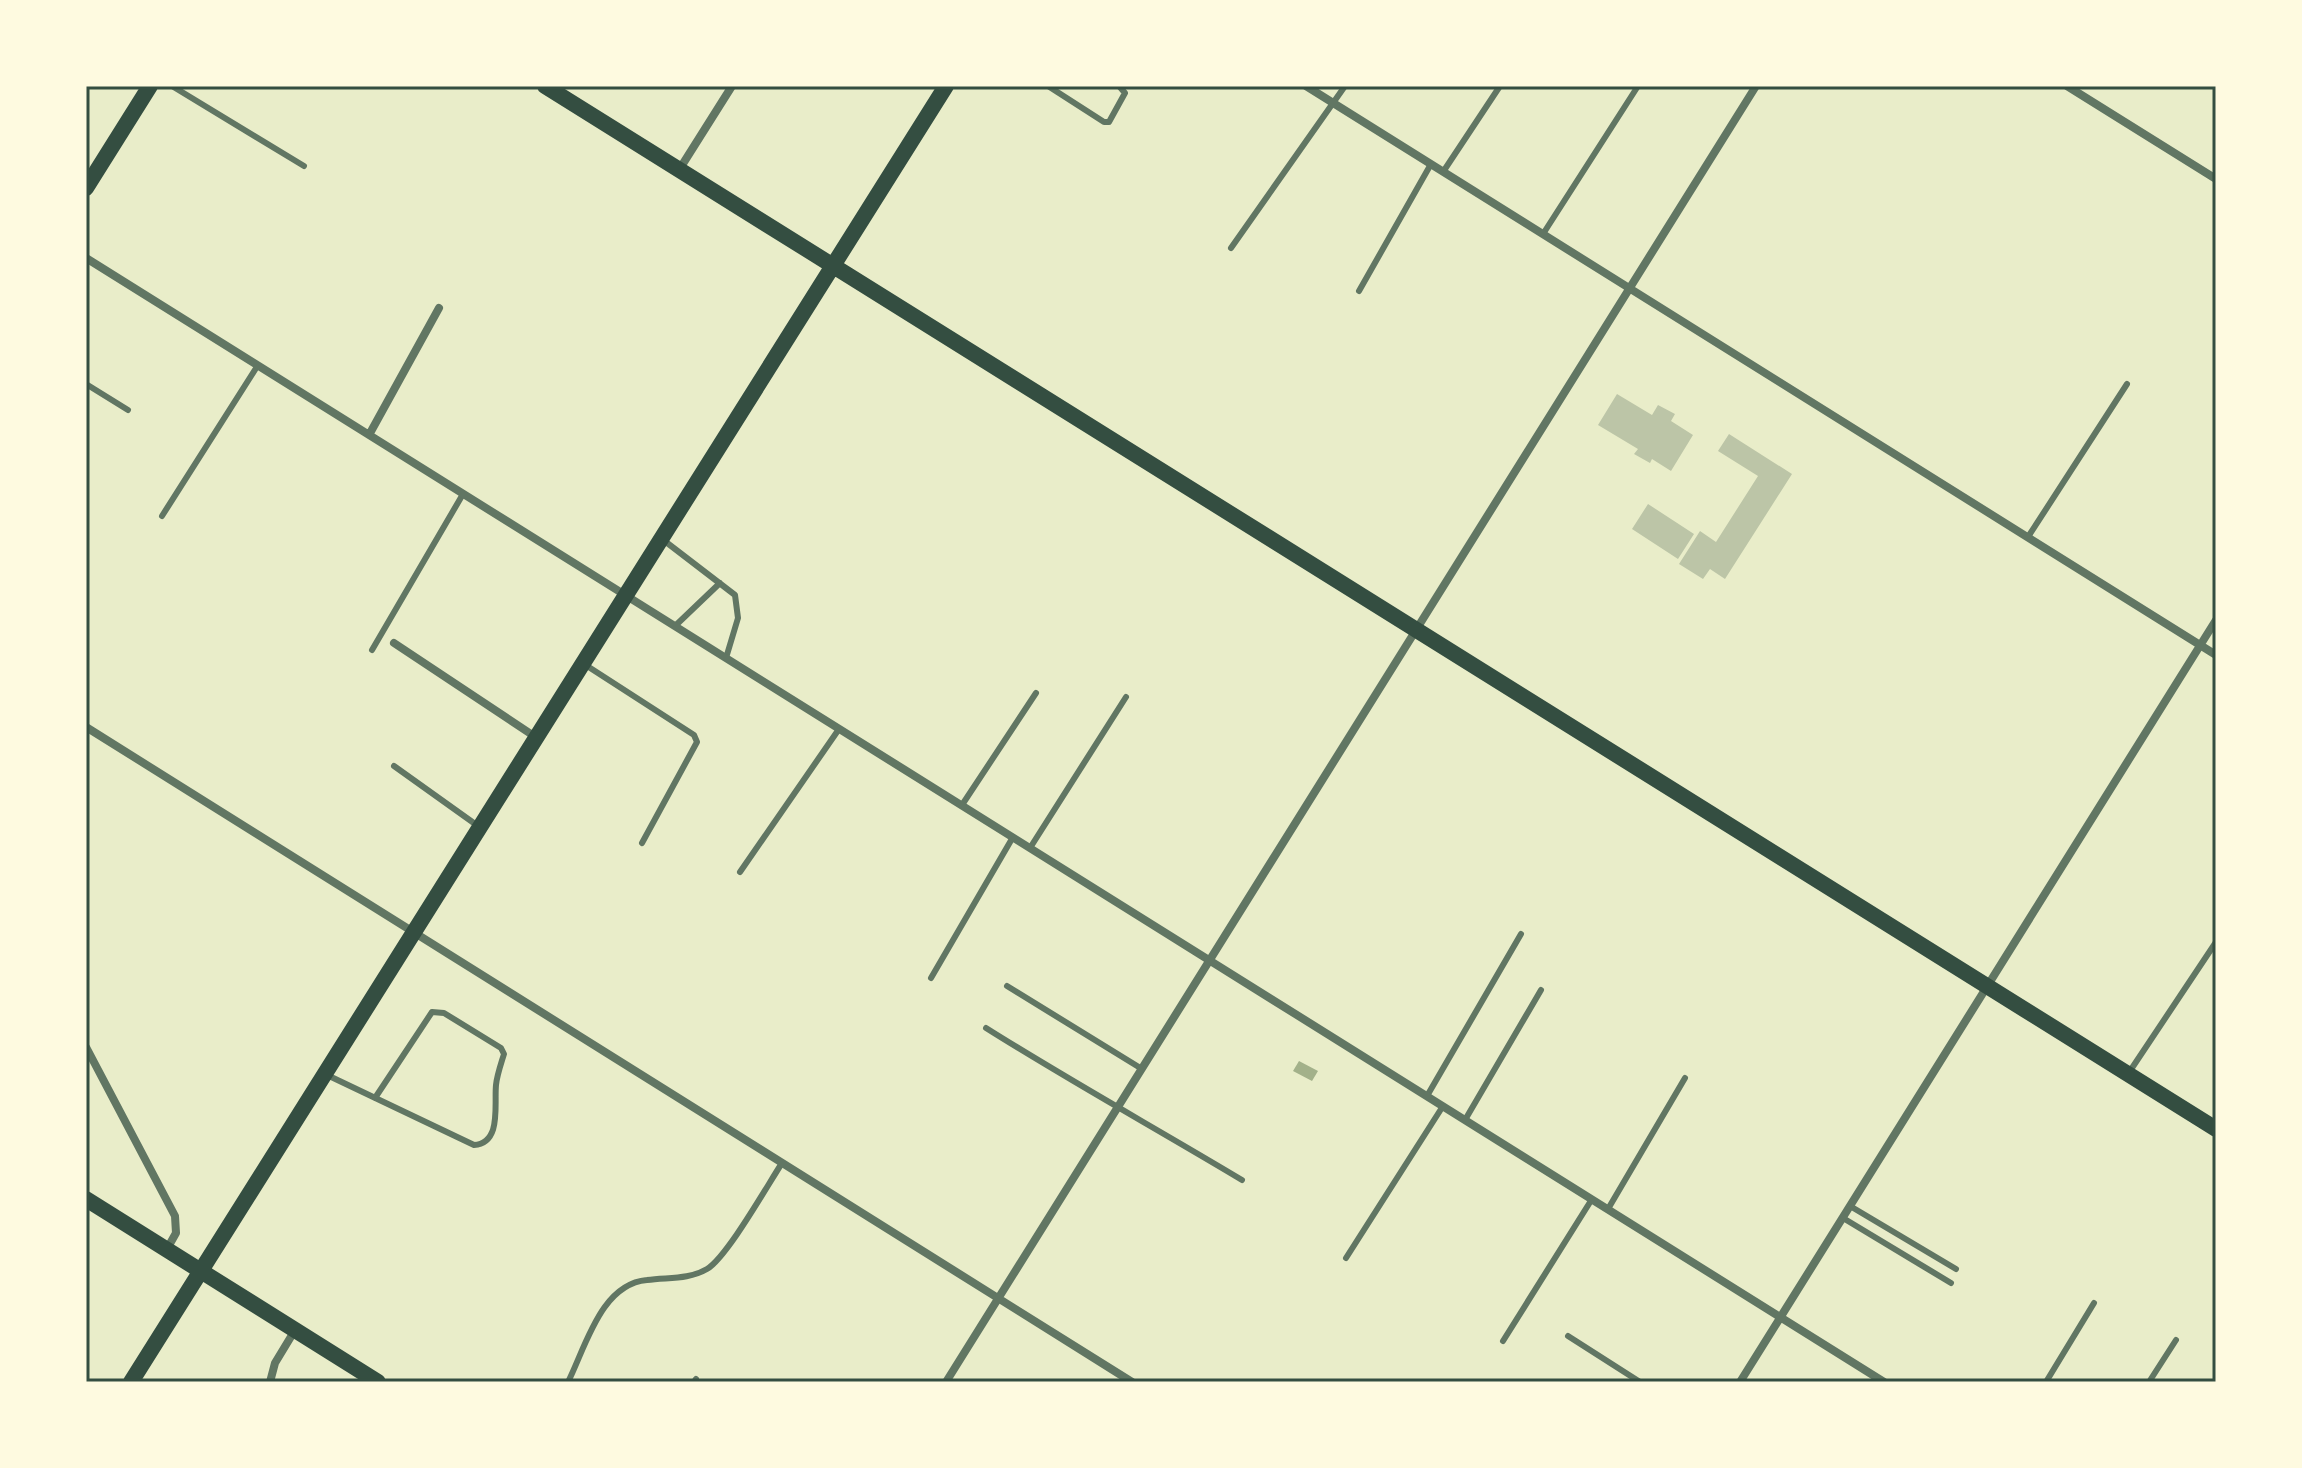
<svg xmlns="http://www.w3.org/2000/svg" width="2302" height="1468" viewBox="0 0 2302 1468" font-family="'PT Sans Narrow',sans-serif">
<style>
.water{fill:#a3b18a}
.building{fill:#bcc5a7}
.lines{fill:none;stroke-linecap:round;stroke-linejoin:round}
.service{stroke:#617663;stroke-width:6}
.minor{stroke:#617663;stroke-width:8}
.secondary{stroke:#344e41;stroke-width:16}
.neatline{fill:none;stroke:#344e41;stroke-width:3}
</style>
<rect width="100%" height="100%" fill="#e9edc9"/>
<path class="water" d="M1299 1061 1318 1071 1312 1081 1293 1071Z"/>
<path class="building" d="M1617 394 1652 415 1658 405 1675 414 1671 421 1693 435 1671 471 1652 459 1650 463 1634 454 1638 449 1598 425Z
M1729 434 1792 474 1725 579 1710 569 1703 579 1679 564 1700 531 1716 542 1758 476 1718 451Z
M1648 504 1694 534 1678 559 1632 529Z"/>
<g class="lines">
<path class="service" d="M172 86 304 166
M1048 86 1104 122H1109L1125 93 1119 86
M1443 172 1500 86
M1543 234 1638 86
M1231 248 1345 86
M1359 291 1431 164
M86 384 128 410
M162 516 258 365
M2028 537 2127 384
M662 539 735 595 738 618 726 658
M675 626 720 583
M372 650 463 494
M584 664 694 735 697 742 642 843
M394 766 478 826
M962 805 1036 693
M1030 848 1126 697
M740 872 839 729
M931 978 1013 837
M1007 986 1142 1069
M986 1028C1070 1081 1157 1129 1242 1180
M2130 1071 2216 942
M327 1075 474 1145C502 1143 494 1105 496 1085 497 1075 501 1064 504 1054L501 1048 444 1013 432 1012 375 1098
M1427 1096 1521 934
M1465 1120 1541 990
M1850 1206 1956 1269
M1608 1209 1685 1078
M1843 1218 1951 1283
M1346 1258 1443 1106
M1568 1336 1640 1382
M1503 1341 1592 1199
M568 1382C586 1346 601 1284 647 1280 668 1277 688 1280 707 1269 727 1257 767 1186 782 1163
M694 1382 696 1379
M2046 1382 2094 1303
M2149 1382 2176 1340"/>
<path class="minor" d="M1306 86 2216 655
M2067 86 2216 179
M679 170 732 86
M86 258 1884 1382
M369 435 439 308
M394 643 537 738
M86 727 1132 1382
M86 1047 175 1216 176 1233 167 1249
M270 1382 275 1363 295 1330
M946 1382 1756 86
M1740 1382 2216 620"/>
<path class="secondary" d="M545 86 2216 1129
M86 188 150 86
M86 1199 378 1382
M131 1382 946 86"/>
</g>
<rect width="2302" height="1468" fill="none" stroke="#fefae0" stroke-width="176"/>
<rect x="88" y="88" width="2126" height="1292" class="neatline"/>
</svg>
